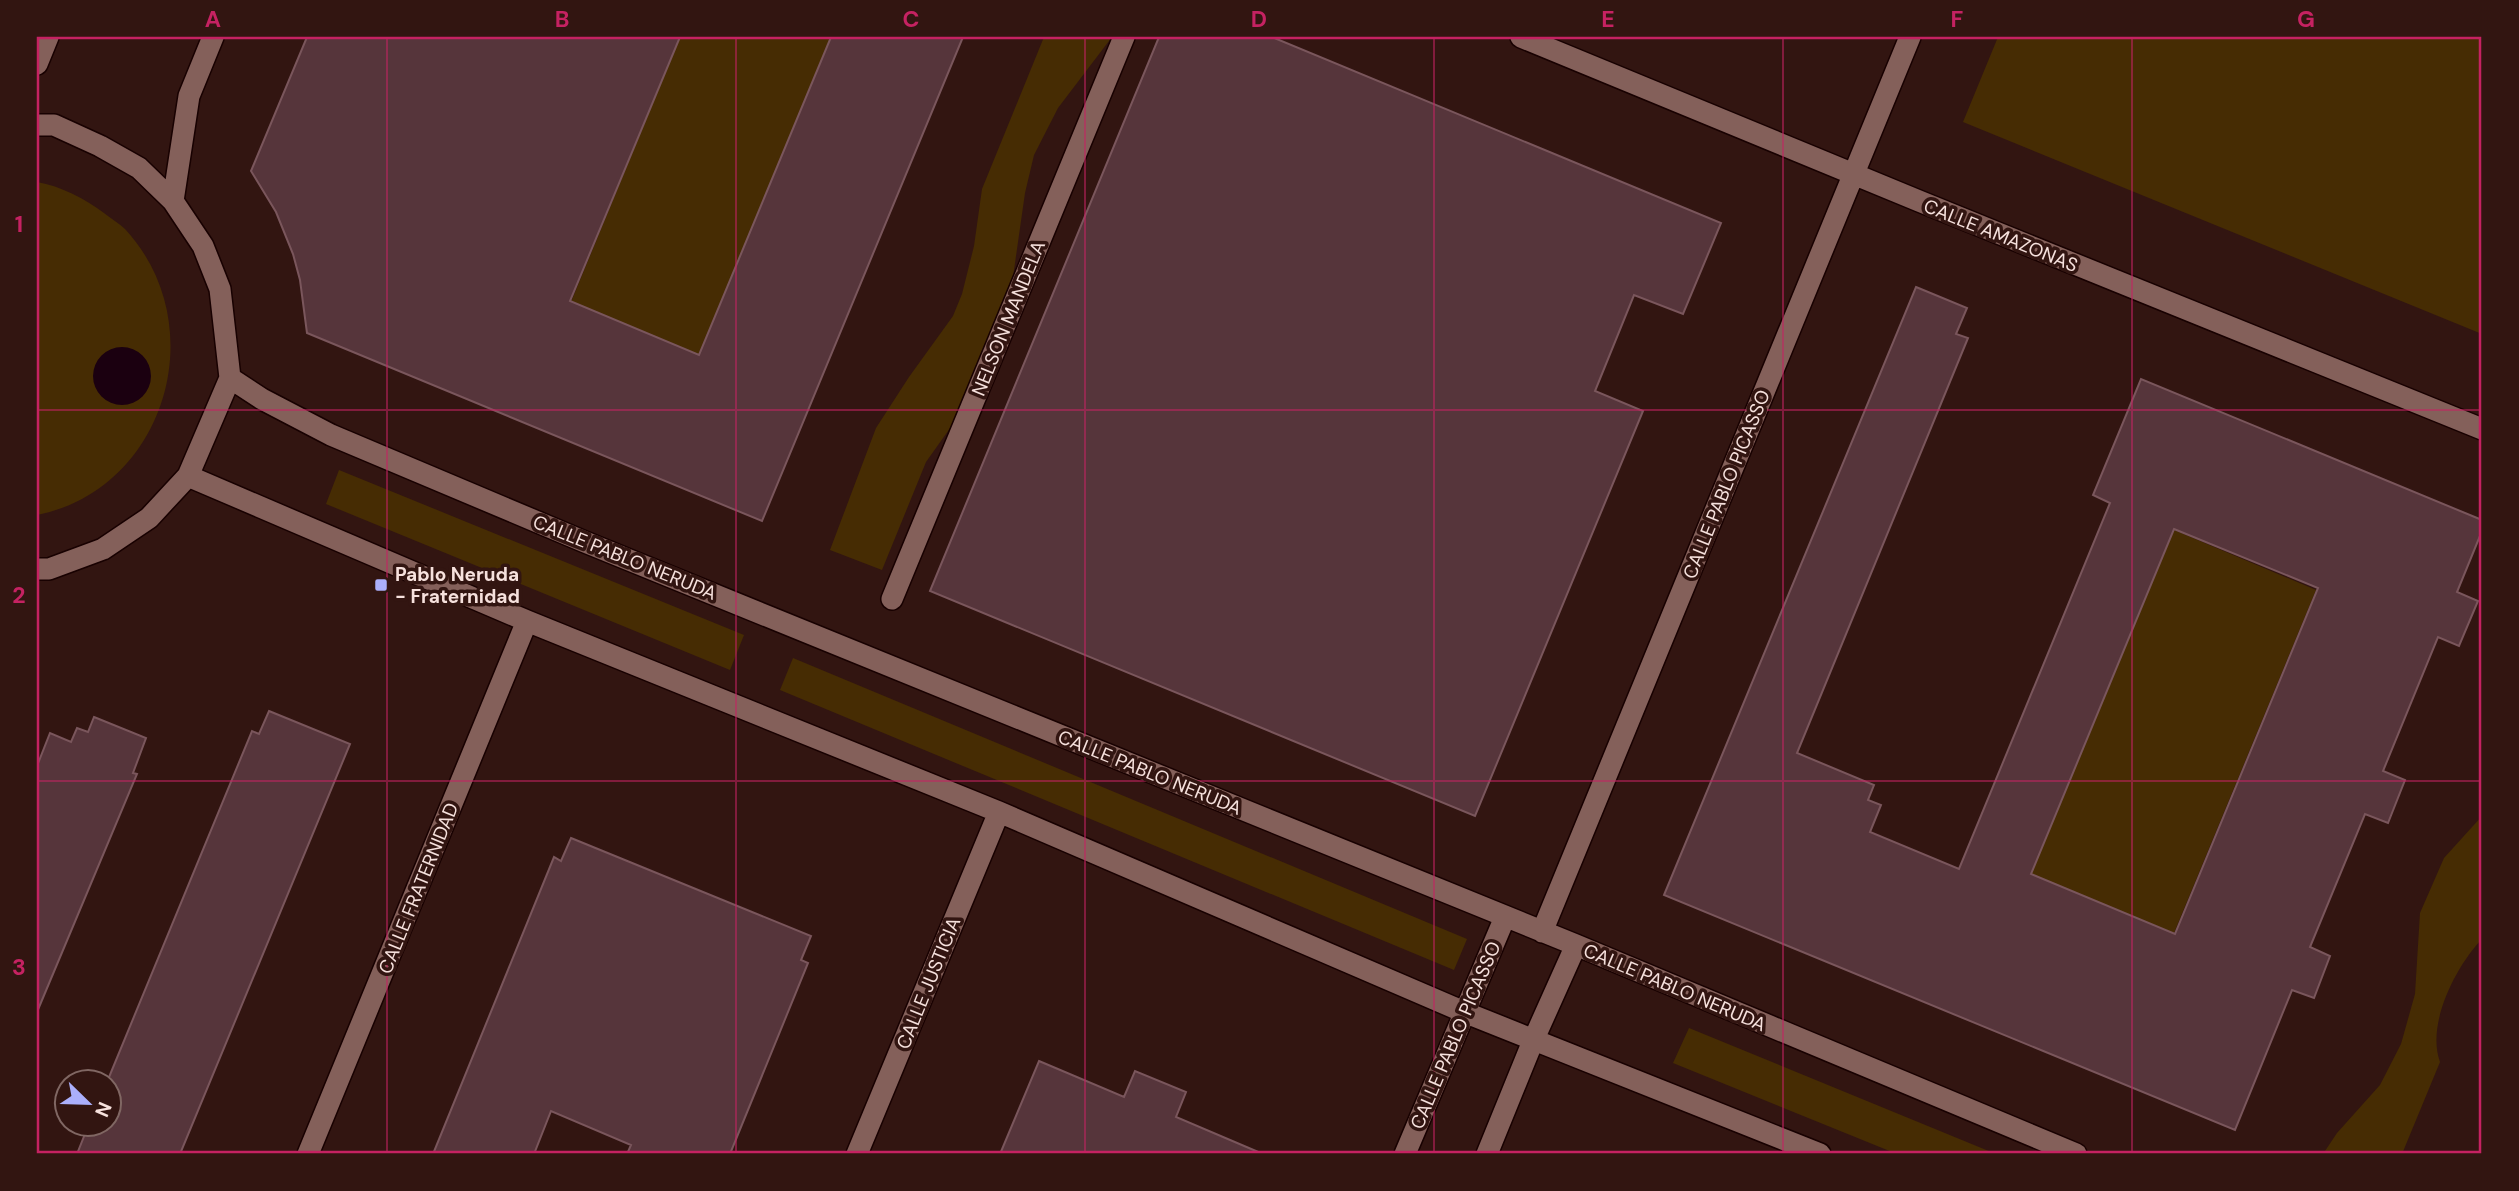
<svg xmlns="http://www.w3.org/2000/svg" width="2519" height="1191" viewBox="0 0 2519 1191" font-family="'DM Sans',sans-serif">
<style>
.green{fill:#462c03}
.water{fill:#1b0010}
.building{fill:#56353b;stroke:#7a565c;stroke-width:2;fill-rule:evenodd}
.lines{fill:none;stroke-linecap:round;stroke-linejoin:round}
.minor-casing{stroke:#180101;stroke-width:24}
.minor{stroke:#84605a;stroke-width:21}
.grid{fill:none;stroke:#c52262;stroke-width:2;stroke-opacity:0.55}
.poi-dot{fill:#abaffb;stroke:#321511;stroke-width:2.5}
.labels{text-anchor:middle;stroke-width:7;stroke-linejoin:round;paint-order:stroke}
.street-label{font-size:19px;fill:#f6e1dd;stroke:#321511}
.poi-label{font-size:19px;font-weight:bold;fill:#f6e1dd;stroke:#321511;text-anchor:start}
.neatline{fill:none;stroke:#c52262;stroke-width:2.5}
.grid-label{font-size:23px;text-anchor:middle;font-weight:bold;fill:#c52262}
</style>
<rect width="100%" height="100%" fill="#321511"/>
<path class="green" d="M680 37H831L699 355 571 302Z
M1044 37H1112L1058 108 1034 155 1025 193 1009 305 965 407 926 462 882 570 830 550 876 428 909 377 953 316 962 294 974 246 982 189Z
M1998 37H2482V334L1963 122Z
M37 182C61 186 85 199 104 213 110 218 119 223 125 229 214 325 166 489 37 515Z
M339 470 744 635 730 670 326 504Z
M2174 530 2316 590 2174 933 2031 874Z
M793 658 1467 939 1454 970 780 690Z
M2482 816V939C2456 966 2426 1024 2440 1062L2402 1154H2323L2337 1133 2380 1085 2401 1044 2415 994 2420 913 2444 858Z
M1689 1028 1996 1154H1897L1673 1063Z"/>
<path class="water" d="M93 376a29 29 0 1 1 58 0a29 29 0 1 1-58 0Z"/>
<path class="building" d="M307 37H680L570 301 699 355 831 37H963L762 521 307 333 300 280 293 254 276 212 251 171Z
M1159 37H1272L1721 223 1683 314 1634 295 1595 391 1643 411 1475 816 930 591Z
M1916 287 1967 308 1956 334 1968 338 1797 753 1874 785 1868 800 1881 805 1870 832 1959 869 2110 503 2093 495 2141 379 2482 520V531L2457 592 2478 601 2459 646 2438 637 2383 771 2405 780 2388 823 2365 814 2310 947 2330 956 2314 998 2292 990 2235 1130 1664 895ZM2174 529 2318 588 2175 934 2031 874Z
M269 711 350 744 180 1154H77L89 1124H108L107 1082 252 731 259 734Z
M94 717 146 738 133 773 137 774 37 1012V766L50 733 71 742 77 728 88 732Z
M571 838 811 936 801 960 808 963 730 1154H627L631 1145 551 1111 534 1154H433L554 857 561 861Z
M1039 1061 1124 1097 1135 1071 1186 1092 1176 1117 1263 1154H1000Z"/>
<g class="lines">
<g class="minor-casing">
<path id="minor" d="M1521 37 1919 201 2482 429
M37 64 48 37
M37 125H54L100 146 139 168 173 201 203 246 220 289 230 378 188 476 149 518 103 549 49 569H37
M173 201 189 96 213 37
M230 378 262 399 331 435 585 542 1576 945 2076 1154
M188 476 527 621 999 812 1464 1012 1820 1154
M892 599 1124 37
M1542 932 1910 37
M308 1154 527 621
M857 1154 999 812
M1405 1154 1505 917
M1487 1154 1533 1041 1576 945"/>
</g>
<use href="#minor" class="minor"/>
</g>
<path class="grid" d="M387 37V1154M736 37V1154M1085 37V1154M1434 37V1154M1783 37V1154M2132 37V1154M37 410H2482M37 781H2482"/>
<rect class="poi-dot" x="374" y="578" width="14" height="14" rx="3.5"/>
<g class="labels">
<g class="street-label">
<text transform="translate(2001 235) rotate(22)" y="7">CALLE AMAZONAS</text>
<text transform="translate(1008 318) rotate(-68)" y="7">NELSON MANDELA</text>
<text transform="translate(1726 484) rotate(-68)" y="7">CALLE PABLO PICASSO</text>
<text transform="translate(625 557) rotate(22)" y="7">CALLE PABLO NERUDA</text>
<text transform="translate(1150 772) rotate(22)" y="7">CALLE PABLO NERUDA</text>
<text transform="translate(418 888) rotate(-68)" y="7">CALLE FRATERNIDAD</text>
<text transform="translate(928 983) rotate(-68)" y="7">CALLE JUSTICIA</text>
<text transform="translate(1675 987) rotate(23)" y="7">CALLE PABLO NERUDA</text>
<text transform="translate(1455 1035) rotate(-67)" y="7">CALLE PABLO PICASSO</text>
</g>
<g class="poi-label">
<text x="395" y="581">Pablo Neruda<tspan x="395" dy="22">- Fraternidad</tspan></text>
</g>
</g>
<rect width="2519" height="1191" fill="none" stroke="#321511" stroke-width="77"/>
<g transform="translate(88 1103) rotate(113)"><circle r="33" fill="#321511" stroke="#806763" stroke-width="2"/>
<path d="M0-5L12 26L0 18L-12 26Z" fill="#abaffb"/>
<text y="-10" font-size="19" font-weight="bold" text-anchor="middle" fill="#f6e1dd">N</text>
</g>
<rect x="38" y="38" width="2442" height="1114" class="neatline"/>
<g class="grid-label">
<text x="213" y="27">A</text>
<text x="562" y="27">B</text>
<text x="911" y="27">C</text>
<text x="1259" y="27">D</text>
<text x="1608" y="27">E</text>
<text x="1957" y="27">F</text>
<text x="2306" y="27">G</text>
<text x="19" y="232">1</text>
<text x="19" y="603">2</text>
<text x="19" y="975">3</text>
</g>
</svg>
